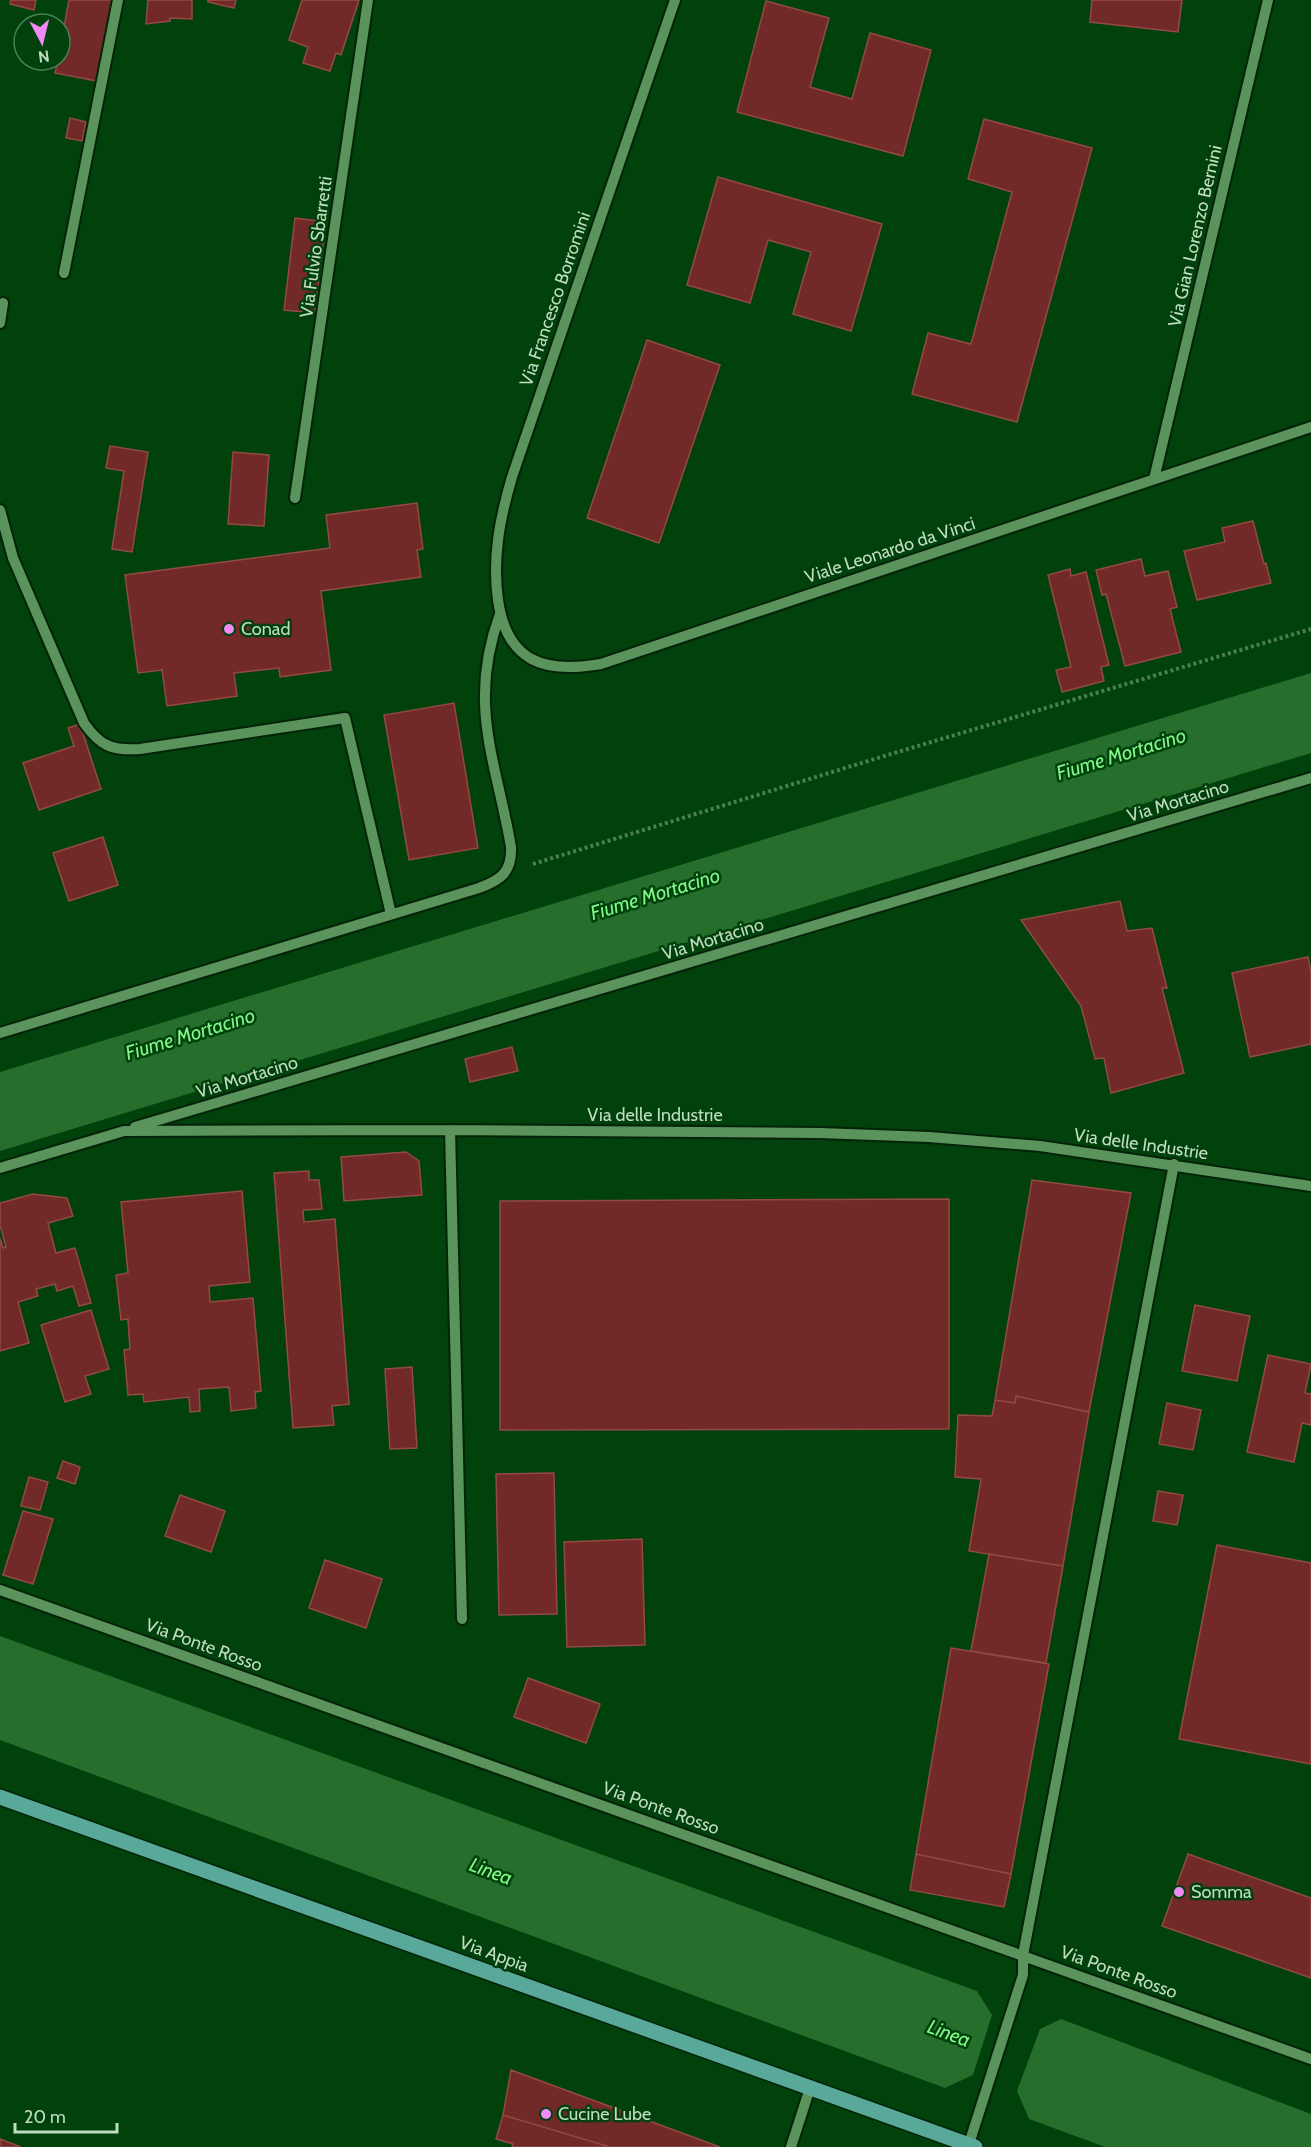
<svg xmlns="http://www.w3.org/2000/svg" width="1311" height="2147" viewBox="0 0 1311 2147" font-family="Cabin,sans-serif">
<style>
.water{fill:#256e2c}
.building{fill:#722a28;stroke:#944944;stroke-width:1.5}
.lines{fill:none;stroke-linecap:round;stroke-linejoin:round}
.minor-casing{stroke:#052308;stroke-width:14}
.major-casing{stroke:#052308;stroke-width:18}
.path{stroke:#4c7e52;stroke-width:4;stroke-dasharray:3 3;stroke-linecap:butt}
.minor{stroke:#5a935c;stroke-width:10}
.major{stroke:#58a999;stroke-width:15}
.poi-dot{fill:#f08bf6;stroke:#01410c;stroke-width:2}
.labels{text-anchor:middle;stroke-width:5;stroke-linejoin:round;paint-order:stroke}
.street-label{font-size:18px;fill:#c0ddbf;stroke:#01410c}
.poi-label{font-size:18px;fill:#c0ddbf;stroke:#01410c;text-anchor:start}
.water-label{font-size:20px;font-style:italic;fill:#81f788;stroke:#01410c}
</style>
<rect width="100%" height="100%" fill="#01410c"/>
<path class="water" d="M1311 673V753L0 1151V1072Z
M0 1636 977 1991 992 2015 973 2075 945 2088 0 1740Z
M1061 2019 1311 2114V2147H1105L1029 2119 1017 2091 1040 2029Z"/>
<path class="building" d="M11 0H36L34 10 10 4Z
M69 0H113L97 81 55 73 58 60H60V48Z
M148 0H192V19L170 18V21L146 24Z
M208 0H236L234 8 208 2Z
M302 0H359L341 55 336 53 330 71 303 63 308 47 289 40Z
M1092 0H1182L1178 32 1090 22Z
M766 1 829 18 810 87 852 99 870 33 931 50 903 156 737 112Z
M70 118 86 122 82 141 66 138Z
M984 119 1092 148 1017 422 912 394 928 333 971 344 1012 192 968 179Z
M718 177 882 224 851 331 793 314 811 252 768 240 750 303 687 285Z
M295 218 326 222 315 313 284 310Z
M647 340 720 365 659 543 587 518Z
M110 446 148 452 132 552 112 549 124 471 106 468Z
M233 452 269 455 264 526 228 524Z
M417 503 423 549 417 550 421 577 321 591 331 670 280 677 279 668 234 673 237 696 167 706 162 670 138 673 125 575 330 548 326 515Z
M1253 521 1264 564 1266 563 1271 583 1197 600 1184 551 1225 542 1222 528Z
M1141 559 1145 576 1168 571 1177 607 1170 609 1181 652 1125 666 1106 594 1102 595 1096 570Z
M1070 569 1071 576 1086 572 1109 665 1101 667 1104 681 1062 692 1056 670 1071 667 1048 575Z
M454 703 478 848 409 860 384 715Z
M80 724 101 789 39 810 23 763 74 746 68 728Z
M103 837 118 885 69 901 53 853Z
M1120 901 1127 931 1152 928 1167 988H1162L1184 1073 1111 1093 1104 1058 1095 1059 1081 1006 1021 920Z
M1308 957 1311 972V1044L1250 1057 1232 973Z
M512 1047 518 1071 470 1082 465 1059Z
M406 1152 419 1161 422 1195 344 1201 341 1157Z
M309 1171V1180H319L322 1209 303 1210 304 1222 335 1219 349 1404 332 1406 334 1425 293 1428 274 1173Z
M1032 1180 1131 1193 1089 1412 1016 1396 1015 1403 995 1400Z
M242 1191 250 1282 209 1286 210 1302 253 1298 261 1391 255 1392 256 1408 231 1411 229 1387 199 1389 200 1411 190 1412 189 1397 144 1402 143 1394 128 1395 124 1350 130 1349 128 1319 121 1320 116 1275 128 1273 121 1202Z
M33 1194 67 1198 73 1216 48 1223 56 1253 75 1248 91 1303 79 1306 73 1286 57 1291 55 1284 36 1289 38 1296 18 1302 29 1343 0 1351V1238L3 1248 6 1247 0 1225V1203Z
M949 1199V1429L500 1430V1201Z
M1195 1305 1250 1316 1237 1381 1182 1371Z
M91 1310 109 1369 85 1376 91 1394 65 1402 41 1325Z
M1268 1355 1311 1364 1305 1393 1311 1394V1425L1302 1423 1294 1462 1247 1452Z
M412 1367 417 1448 390 1449 385 1369Z
M1016 1396 1089 1412 1063 1566 969 1551 981 1479 955 1477 958 1415 992 1416 995 1400 1015 1403Z
M1167 1403 1201 1410 1193 1450 1159 1444Z
M63 1461 80 1467 75 1484 57 1478Z
M554 1473 557 1614 499 1615 496 1474Z
M29 1477 48 1482 40 1510 21 1506Z
M1158 1491 1183 1495 1177 1525 1153 1521Z
M180 1495 225 1511 211 1552 165 1536Z
M23 1511 53 1519 33 1584 3 1575Z
M642 1539 645 1645 567 1647 564 1542Z
M1217 1545 1311 1563V1764L1179 1739Z
M989 1554 1063 1566 1046 1663 971 1651Z
M325 1560 382 1579 366 1628 309 1608Z
M951 1648 1049 1664 1011 1874 916 1854Z
M528 1678 600 1704 586 1743 514 1717Z
M916 1854 1011 1874 1004 1907 910 1890Z
M1188 1854 1311 1898V1978L1162 1926Z
M511 2070 720 2147H610L503 2115Z
M503 2115 610 2147H512L513 2144 496 2139Z
M0 2139 21 2147H0Z"/>
<g class="lines">
<g class="minor-casing">
<path id="minor" d="M675 0 512 477C500 518 492 557 498 600 507 662 544 674 601 664L1311 427
M64 273 118 0
M0 323 3 303
M1154 479 1268 0
M295 498 368 0
M0 510 13 558 84 723C100 746 112 751 140 749L345 718 391 914
M0 1033 479 888C501 880 512 872 511 847 496 760 467 704 500 614
M135 1127 1311 778
M450 1130 462 1619
M0 1168 124 1131 450 1130 820 1133 929 1137 1040 1146 1311 1186
M0 1590 1311 2059
M791 2147 810 2088
M968 2147 1023 1975V1955L1174 1164"/>
</g>
<g class="major-casing">
<path id="major" d="M0 1797 975 2147"/>
</g>
<path class="path" d="M533 864 881 757 1311 629"/>
<use href="#minor" class="minor"/>
<use href="#major" class="major"/>
</g>
<g class="poi-dot">
<circle cx="229" cy="629" r="6"/>
<circle cx="1179" cy="1892" r="6"/>
<circle cx="546" cy="2114" r="6"/>
</g>
<g class="labels">
<g class="street-label">
<text transform="translate(1195 236) rotate(-77)" y="6">Via Gian Lorenzo Bernini</text>
<text transform="translate(316 247) rotate(-82)" y="6">Via Fulvio Sbarretti</text>
<text transform="translate(555 299) rotate(-71)" y="6">Via Francesco Borromini</text>
<text transform="translate(890 550) rotate(-18)" y="6">Viale Leonardo da Vinci</text>
<text transform="translate(1178 801) rotate(-17)" y="6">Via Mortacino</text>
<text transform="translate(713 939) rotate(-17)" y="6">Via Mortacino</text>
<text transform="translate(247 1077) rotate(-17)" y="6">Via Mortacino</text>
<text x="655" y="1121">Via delle Industrie</text>
<text transform="translate(1141 1144) rotate(8)" y="6">Via delle Industrie</text>
<text transform="translate(204 1645) rotate(20)" y="6">Via Ponte Rosso</text>
<text transform="translate(661 1808) rotate(20)" y="6">Via Ponte Rosso</text>
<text transform="translate(494 1954) rotate(20)" y="6">Via Appia</text>
<text transform="translate(1119 1972) rotate(20)" y="6">Via Ponte Rosso</text>
</g>
<g class="poi-label">
<text x="241" y="635">Conad</text>
<text x="1191" y="1898">Somma</text>
<text x="558" y="2120">Cucine Lube</text>
</g>
<g class="water-label">
<text transform="translate(1121 754) rotate(-17)" y="7">Fiume Mortacino</text>
<text transform="translate(655 894) rotate(-17)" y="7">Fiume Mortacino</text>
<text transform="translate(190 1034) rotate(-17)" y="7">Fiume Mortacino</text>
<text transform="translate(491 1871) rotate(20)" y="7">Linea</text>
<text transform="translate(949 2033) rotate(20)" y="7">Linea</text>
</g>
</g>
<g transform="translate(42 42) rotate(173)"><circle r="28" fill="#01410c" stroke="#4d7f54" stroke-width="1.5"/>
<path d="M0-4.5L10 22L0 15L-10 22Z" fill="#f08bf6"/>
<text y="-9" font-size="16" font-weight="bold" text-anchor="middle" fill="#c0ddbf">N</text>
</g>
<path d="M15 2123v9h102v-9" fill="none" stroke="#c0ddbf" stroke-width="3"/>
<text x="24" y="2123" font-size="18" fill="#c0ddbf" stroke="#01410c" stroke-width="4.5" paint-order="stroke">20 m</text>
</svg>
